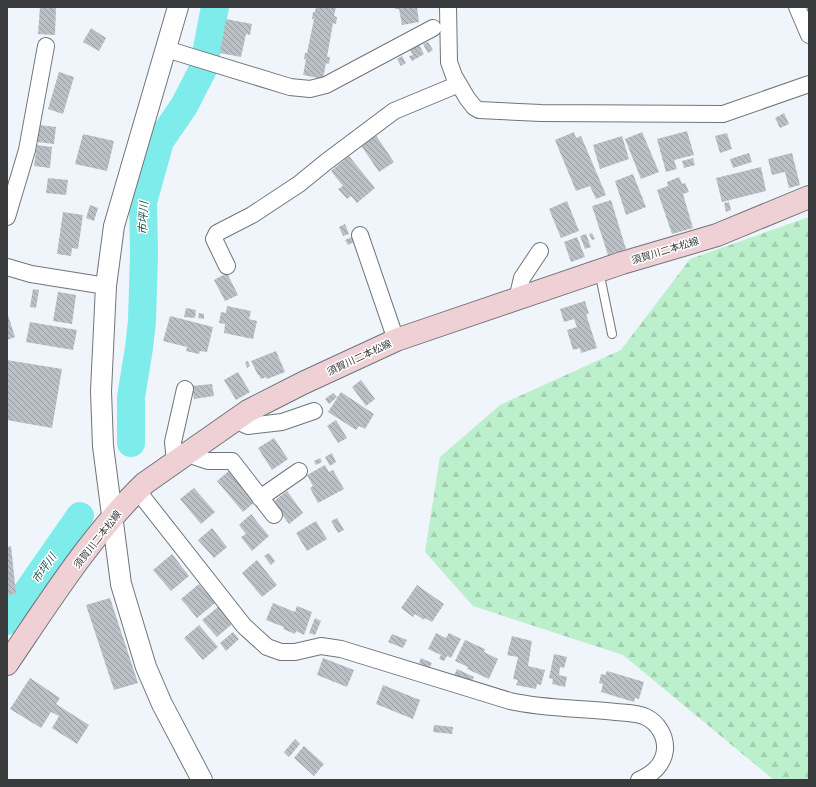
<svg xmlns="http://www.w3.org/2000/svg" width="816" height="787" viewBox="0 0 816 787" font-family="'IBM Plex Sans','Noto Sans JP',sans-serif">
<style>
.forest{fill:url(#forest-firs)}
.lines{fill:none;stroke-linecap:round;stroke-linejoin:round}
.river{stroke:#7fecec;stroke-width:28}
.building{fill:url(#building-back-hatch)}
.service-casing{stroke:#70757a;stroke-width:10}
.minor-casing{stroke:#70757a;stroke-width:18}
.tertiary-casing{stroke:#70757a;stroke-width:22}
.secondary-casing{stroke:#70757a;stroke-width:24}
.service{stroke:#fff;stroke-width:8}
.minor{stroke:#fff;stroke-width:16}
.tertiary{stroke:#fff;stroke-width:20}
.secondary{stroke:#efd1d5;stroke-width:22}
.labels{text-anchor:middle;stroke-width:3;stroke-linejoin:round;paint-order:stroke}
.street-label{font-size:10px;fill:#393b3d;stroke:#fff}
.water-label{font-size:11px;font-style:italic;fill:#215252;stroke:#fff}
</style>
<defs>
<pattern id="forest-firs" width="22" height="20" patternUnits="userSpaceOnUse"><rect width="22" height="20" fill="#bcefcb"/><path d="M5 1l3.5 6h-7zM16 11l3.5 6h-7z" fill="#a2ceaf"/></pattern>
<pattern id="building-back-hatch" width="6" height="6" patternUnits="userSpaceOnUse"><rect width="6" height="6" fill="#bac0c5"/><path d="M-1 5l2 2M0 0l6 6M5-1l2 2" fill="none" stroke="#989da1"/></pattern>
</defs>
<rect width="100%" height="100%" fill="#eff5fa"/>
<path class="forest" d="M809 217V780H774L623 655 473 606 425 552 440 457 500 405 621 350 690 259Z"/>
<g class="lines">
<path class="river" d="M131 443V397L139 348 142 321 144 254 143 202 160 141 184 106 203 69 215 7
M7 621 80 516"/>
</g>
<path class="building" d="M40 7H56L55 35 38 34Z
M316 7H336L334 16 337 17 336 24 333 23 327 57H330L329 64 326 63 323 79 303 75 306 59H304L305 53H307L314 19H312L313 12H315Z
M395 7H417L419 22 402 25 399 9H395Z
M226 19 252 24 250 35 246 34 241 57 220 53Z
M91 28 106 38 99 51 83 42Z
M428 42 433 50 428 53 423 44Z
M419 45 424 54 412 61 409 56 413 55 410 50Z
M402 56 406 63 401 66 397 59Z
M59 72 74 77 63 114 48 109Z
M784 113 789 124 780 128 775 118Z
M39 125 56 127 54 144 37 142Z
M687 131 694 155 674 160 677 169 666 172 657 139Z
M574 132 576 138 581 136 606 195 596 199 590 186 576 191 555 140Z
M642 132 659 172 641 179 625 139Z
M727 133 732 149 720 153 715 136Z
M83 134 114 141 107 171 75 164Z
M375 134 394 162 379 172 360 144Z
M622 136 629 159 600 169 593 145Z
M37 145 52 147 50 168 34 166Z
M749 153 752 162 733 168 730 159Z
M792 153 800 185 789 188 785 172 772 175 768 159Z
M349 156 375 188 357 203 351 196 347 199 338 189 343 186 331 171Z
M693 158 695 165 684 168 682 161Z
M761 167 766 191 722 202 716 178Z
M633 174 646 207 626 215 615 181Z
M679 177 682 184 685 183 689 192 683 194 693 228 672 234 657 190 668 186 667 182Z
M48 178 68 180 66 195 46 193Z
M611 200 626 249 608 255 592 206Z
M567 201 579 231 561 238 549 209Z
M729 202 731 210 726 212 724 203Z
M90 205 98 208 94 221 86 218Z
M63 212 83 215 78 249 72 248 71 256 57 254Z
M345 224 349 234 343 236 339 227Z
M592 233 595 239 592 240 589 234Z
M586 234 591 247 585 249 580 236Z
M352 237 354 242 348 245 345 240Z
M577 237 585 257 571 262 564 242Z
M227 273 238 295 225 301 214 280Z
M33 289 39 290 36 308 30 307Z
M58 292 76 295 72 324 53 321Z
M585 301 589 314H586L597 348 581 353 580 348 573 350 567 330 577 327 574 319 564 322 560 309Z
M227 306 251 311 249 319 257 321 253 339 224 333 225 324 219 323 221 312 226 313Z
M186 308 196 310 195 318 184 317Z
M7 312 15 337 7 340Z
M199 313 204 314V319L198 318Z
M170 316 213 327 207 352 200 351 199 354 186 351 187 347 163 341Z
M30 322 77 330 73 350 26 342Z
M276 351 285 372 267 379 266 377 261 379 259 375H258L251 361Z
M7 360 62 369 52 428 7 420Z
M248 361 250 366 247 368 245 362Z
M238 372 250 392 236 400 224 380Z
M361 380 375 399 366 406 352 387Z
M212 384 214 396 194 399 192 386Z
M341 392 374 414 365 429 359 426 356 430 328 412Z
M333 393 337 397 329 404 325 399Z
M336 420 347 438 338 443 327 426Z
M274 438 288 459 272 470 258 448Z
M332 453 336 462 330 466 325 457Z
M320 458 322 462 316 465 314 461Z
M325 465 329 472 333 470 344 489 318 503 310 488 313 486 307 475Z
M230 470 256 501 243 512 217 481Z
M194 488 215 512 201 524 180 499Z
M287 491 303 513 289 524 273 502Z
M251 514 269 536 252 551 241 537 246 534 239 525Z
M337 518 344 530 338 533 331 521Z
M316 521 327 539 307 551 296 533Z
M212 528 227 547 214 558 198 540Z
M11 546 16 594 7 595V547Z
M269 553 275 561 271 565 264 556Z
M172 554 189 576 171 591 153 570Z
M257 560 277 585 262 597 242 573Z
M199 584 215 603 197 618 181 599Z
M417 585 444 604 432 622 425 618 424 620 415 614 413 617 401 608Z
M110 598 138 683 114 690 86 605Z
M273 603 295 612 297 606 312 612 304 635 296 631 295 634 283 629 284 627 266 620Z
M218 607 232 624 217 637 202 620Z
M315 618 321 621 315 635 309 633Z
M199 625 218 647 203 660 184 638Z
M233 632 239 639 226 651 220 643Z
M436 633 446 638 449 633 461 639 451 658 447 656 444 661 439 659 441 655 428 649Z
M392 634 407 640 403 648 388 642Z
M512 636 532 641 528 666 545 670 541 685 537 684 536 689 516 685 518 680 513 679 518 657 507 655Z
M465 640 485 649 484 652 498 659 489 679 467 669 468 667 455 661Z
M554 654 567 657 564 668 560 667 559 675 567 677 565 687 552 684 553 679 549 678Z
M323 658 354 670 347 687 317 675Z
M421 658 432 663 429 668 419 663Z
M457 669 474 677 471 683 454 675Z
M607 671 644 682 639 699 635 698 634 702 601 692 603 684 599 683 601 674 605 675Z
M30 678 60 698 56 704 89 725 77 744 52 728 59 716 51 712 41 728 10 709Z
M383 685 420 700 413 719 376 704Z
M434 725 453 727 452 734 433 732Z
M295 739 300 744 289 757 284 752Z
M304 746 324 764 314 776 294 758Z"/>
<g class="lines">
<g class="service-casing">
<path id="service" d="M599 271 612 334"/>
</g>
<g class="minor-casing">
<path id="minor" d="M448 7 449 62 454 76 467 98 474 107 479 110 541 113 723 114 809 84
M797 7 809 35
M166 49 290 87 310 89 326 85 433 28
M7 217 27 150 46 46
M360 235 396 340
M227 266 214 239 217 233 252 215 299 184 326 162 394 111 459 84
M7 267 31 274 106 286
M517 299 522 278 540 251
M235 420 248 426 282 422 314 411
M187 454 208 461H232L274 515
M175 462 173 442 185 389
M137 490 244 626 267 647 281 652H295L321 646 341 649 510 701C545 709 581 708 616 712 626 713 638 713 646 717 658 723 666 736 665 750 663 766 652 774 639 780
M260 498 299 471"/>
</g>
<g class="tertiary-casing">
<path id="tertiary" d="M178 7 114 226 106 286 101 391 103 446 121 584 146 667 162 704 202 780"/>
</g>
<g class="secondary-casing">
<path id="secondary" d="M7 664C49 602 91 535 145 483L248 411 303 383 396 340 622 263 717 235 809 197"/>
</g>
<use href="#service" class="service"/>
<use href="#minor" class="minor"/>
<use href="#tertiary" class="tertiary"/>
<use href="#secondary" class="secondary"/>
</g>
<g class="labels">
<g class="street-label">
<text transform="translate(665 250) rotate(-17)" y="4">須賀川二本松線</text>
<text transform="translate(359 357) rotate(-25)" y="4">須賀川二本松線</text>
<text transform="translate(97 539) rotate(-52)" y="4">須賀川二本松線</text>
</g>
<g class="water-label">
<text transform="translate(143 218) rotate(-87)" y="4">市坪川</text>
<text transform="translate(44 568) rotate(-55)" y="4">市坪川</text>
</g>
</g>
<rect width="816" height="787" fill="none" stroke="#393b3d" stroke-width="16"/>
</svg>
